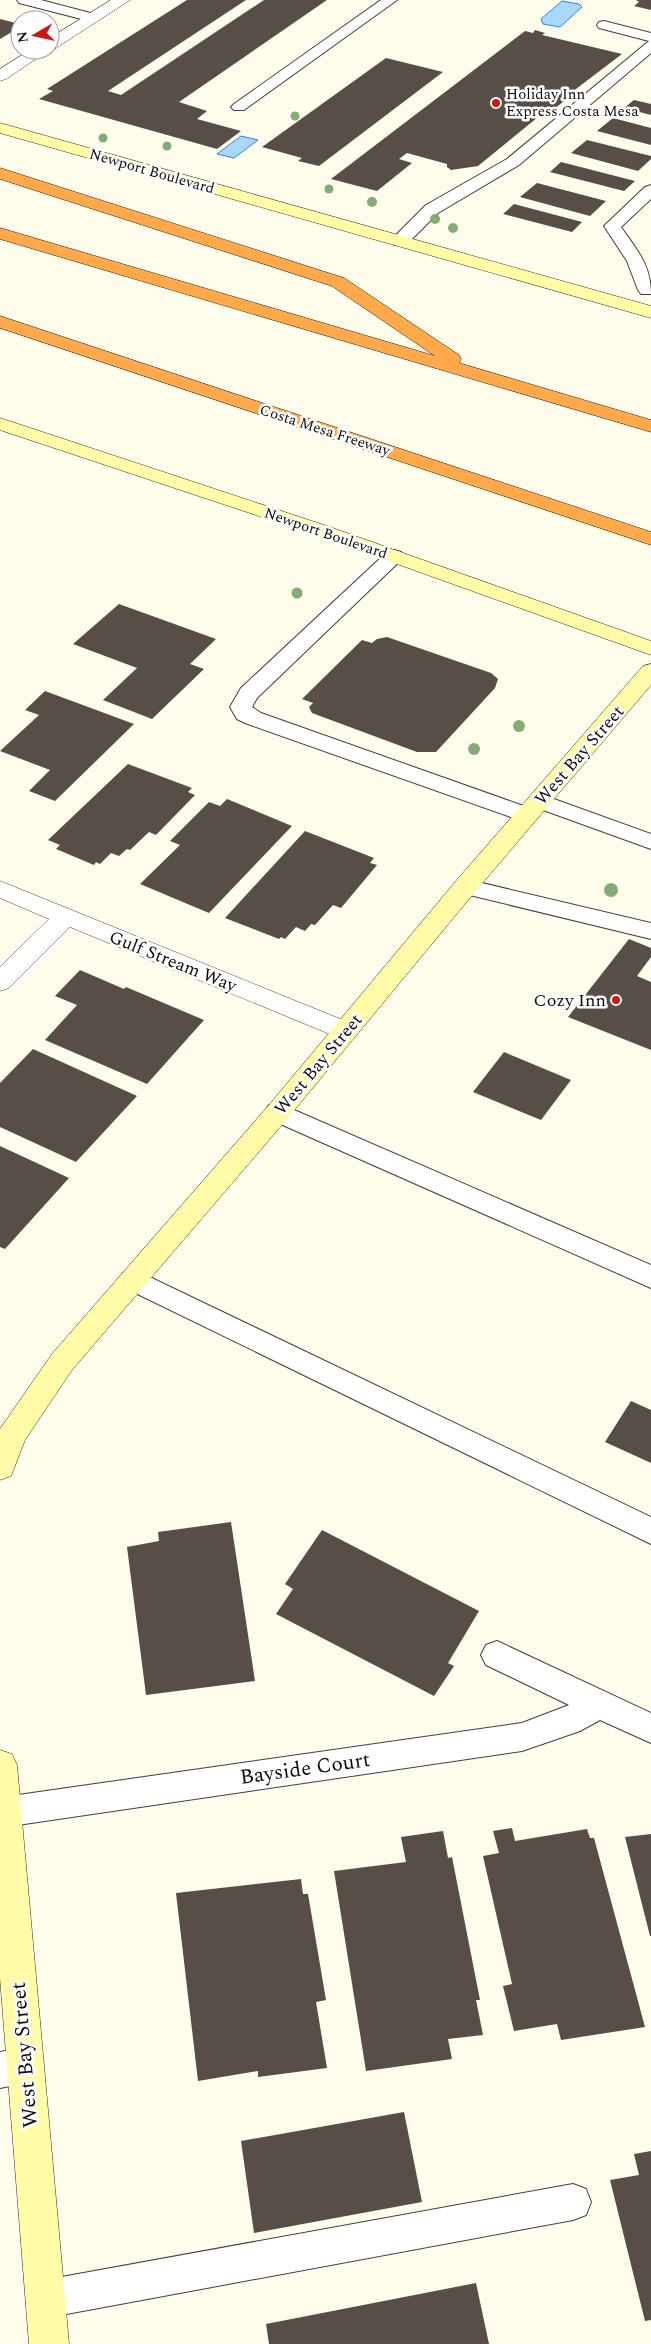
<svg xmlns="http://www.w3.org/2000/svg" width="651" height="2344" viewBox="0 0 651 2344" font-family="Spectral,serif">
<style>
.water{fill:#aad8fd;stroke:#2988dc}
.building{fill:#564e47}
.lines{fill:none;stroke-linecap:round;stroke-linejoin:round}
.lane-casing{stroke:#3f3f3f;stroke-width:2}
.street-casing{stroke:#3f3f3f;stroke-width:1}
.secondary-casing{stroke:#2e2e2e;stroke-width:1}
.highway-casing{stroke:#1d1d1d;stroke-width:1}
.lane{fill:#fff;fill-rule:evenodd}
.street{fill:#fff;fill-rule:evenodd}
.secondary{fill:#fffba7;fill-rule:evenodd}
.highway{fill:#ffa94a;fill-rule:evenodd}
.tree{fill:#85ac76}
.poi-dot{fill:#cb1916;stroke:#fff;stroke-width:2}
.labels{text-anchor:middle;stroke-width:5;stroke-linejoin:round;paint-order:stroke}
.far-poi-label{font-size:15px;fill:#0c0c0c;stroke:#fff;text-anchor:start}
.far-street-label{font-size:15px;fill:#0c0c0c;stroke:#fff}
.street-label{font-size:18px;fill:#0c0c0c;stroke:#fff}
.poi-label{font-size:18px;fill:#0c0c0c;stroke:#fff;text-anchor:end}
.near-street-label{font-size:21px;fill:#0c0c0c;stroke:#fff}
</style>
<rect width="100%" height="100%" fill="#fffcec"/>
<path class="water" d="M562 1 579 4 582 7 560 27 543 24 541 19Z
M241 136 258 140 234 158 217 154Z"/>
<path class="building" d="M187 0H246L108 91 121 95 264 0H327L179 102 207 111 197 119 241 131 217 149 39 99 53 91 47 89Z
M636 0H651V10L634 6 639 2Z
M0 19 20 24V27L0 39Z
M535 30 545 33 542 35 622 54 572 92 574 93 548 114 543 113 478 166 451 170 447 167V164L407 153 399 159 412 163 377 191 331 179 525 31 533 33Z
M386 58 443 72 319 166 298 161 302 158 262 147Z
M634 100 651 104V115L624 108Z
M613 118 651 128V145L597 131Z
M587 140 651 156V159L638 171 571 153Z
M561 162 635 181 624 191 550 172Z
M537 183 606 201 590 216 520 197Z
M514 204 582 222 572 232 503 214Z
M119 604 216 639 190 664 204 669 152 719 103 700 137 668 73 644Z
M387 637 491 673 498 679 495 688 436 752H417L312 713 309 707 313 703 302 699 362 640 372 643 377 639Z
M45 691 134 724 55 801 29 791 50 770 0 751 39 715 25 710Z
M128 764 192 788 188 792 195 795 156 835 149 832 130 850 127 849 119 856 111 853 100 864 96 862 94 865 56 849 60 845 48 840Z
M227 799 292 826 209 913 140 884 180 845 170 841 209 802 220 806Z
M305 831 374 858 370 863 377 865 341 908 333 905 315 925 311 924 305 931 296 927 285 939 281 937 279 939 225 918Z
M629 939 651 948V957L637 976 651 982V1050L568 1017Z
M80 970 124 989 126 987 204 1020 147 1084 45 1040 77 1005 55 996Z
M33 1049 137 1096 76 1162 0 1127V1083Z
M504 1052 571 1080 541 1120 473 1092Z
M0 1146 69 1178 5 1249 0 1247Z
M631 1401 651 1410V1463L605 1442Z
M231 1522 255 1681 146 1695 127 1547 159 1541 158 1532Z
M322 1530 479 1611 448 1663 454 1666 434 1696 276 1614 293 1589 285 1584Z
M512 1828 515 1841 587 1829 590 1838H594L645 2027 561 2040 557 2024 514 2031 503 1986 512 1984 483 1856 499 1853 493 1831Z
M443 1831 448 1858 452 1857 480 2000H476L483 2035 448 2039 452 2059 366 2071 334 1871 406 1862 401 1837Z
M651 1834V1936H650L625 1837Z
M301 1879 303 1894H308L326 2000 316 2002 327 2068 258 2077V2071L198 2081 176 1893Z
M404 2112 422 2202 254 2233 241 2141Z
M651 2151V2320L645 2321 610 2180 639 2175 634 2154Z
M476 2283 489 2344H269L266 2324Z"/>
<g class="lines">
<g class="lane-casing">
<path id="lane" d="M17 0H41L98 15 100 18 93 22 19 3Z
M381 0H397L244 110H234L231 107 234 104Z
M604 21 651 33V53L519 165 438 213 406 245H394L392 241 394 237 426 205 507 159 649 41 599 28 597 25 599 22Z
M651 185V199L621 227C637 250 651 265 651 294H641L638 290 627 261 604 226 645 187Z
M394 550 401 552 404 556 401 560 257 698 252 707 261 713 535 810 538 815 535 820 527 822 519 820 245 723 237 719 230 707 241 688 387 552Z
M540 794 651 834V849L532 806 529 801 532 796Z
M465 879 651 923V939L457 892 453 887 457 882Z
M278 1103 651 1265V1288L269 1119 265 1112 269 1105Z
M133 1269 651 1517V1544L123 1287 119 1280 123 1273Z
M497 1641 651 1713V1743L600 1720 580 1731 522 1751 4 1827 0 1826V1798L4 1797 522 1723 569 1705 486 1665 481 1655 486 1645Z
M25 2047 37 2053 43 2065 37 2077 25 2083 0 2088V2052Z
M573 2184 586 2189 591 2202 586 2215 573 2220 45 2318 32 2312 26 2299 32 2286 45 2280Z"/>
</g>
<g class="street-casing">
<path id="street" d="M111 0H130L56 48 50 50V38Z
M30 50H49L6 79 0 81V69Z
M0 881 355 1025 359 1031 355 1037 346 1040 337 1037 70 927 9 988 0 991V967L49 919 0 898Z"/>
</g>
<g class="secondary-casing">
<path id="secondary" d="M0 123 651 306V318L0 133Z
M0 418 330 527 651 641V655L316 535 0 430Z
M651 664V685L474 893 287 1119 72 1370 25 1440 11 1476 0 1480V1429L52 1354 269 1105 456 881 643 666Z
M0 1750 12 1754 17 1765 69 2344H29L0 1978Z"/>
</g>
<g class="highway-casing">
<path id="highway" d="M0 168 344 278 459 355 461 359 459 363 651 420V432L0 239V228L435 356 332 286 0 179Z
M0 316 651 532V545L0 328Z"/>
</g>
<use href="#lane" class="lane"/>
<use href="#street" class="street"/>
<use href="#secondary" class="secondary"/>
<use href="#highway" class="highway"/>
</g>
<g class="tree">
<circle cx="295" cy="116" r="4.5"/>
<circle cx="103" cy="138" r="4.5"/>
<circle cx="167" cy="146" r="4.5"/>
<circle cx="329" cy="189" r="4.5"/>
<circle cx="372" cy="202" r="5"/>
<circle cx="435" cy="219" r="5"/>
<circle cx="453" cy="228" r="5"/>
<circle cx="297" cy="593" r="5.5"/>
<circle cx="519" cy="726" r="6"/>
<circle cx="474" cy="749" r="6"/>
<circle cx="611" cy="890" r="7"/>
</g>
<g class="poi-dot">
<circle cx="496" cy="103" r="5"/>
<circle cx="616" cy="1000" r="5"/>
</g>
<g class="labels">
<g class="far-poi-label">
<text x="506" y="99">Holiday Inn<tspan x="506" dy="17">Express Costa Mesa</tspan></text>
</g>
<g class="far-street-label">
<text transform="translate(152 171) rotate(16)" y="5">Newport Boulevard</text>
<text transform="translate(325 430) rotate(18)" y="5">Costa Mesa Freeway</text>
<text transform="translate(326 533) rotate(19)" y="5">Newport Boulevard</text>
</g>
<g class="street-label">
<text transform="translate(579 755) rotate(-49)" y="6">West Bay Street</text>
<text transform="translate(173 961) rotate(22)" y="6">Gulf Stream Way</text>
<text transform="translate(318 1064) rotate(-50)" y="6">West Bay Street</text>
</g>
<g class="poi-label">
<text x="606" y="1006">Cozy Inn</text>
</g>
<g class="near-street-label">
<text transform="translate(305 1768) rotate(-8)" y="7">Bayside Court</text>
<text transform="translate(24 2055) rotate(-95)" y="7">West Bay Street</text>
</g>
</g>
<g transform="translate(35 35) rotate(261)"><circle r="24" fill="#ffffff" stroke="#9e9e9e"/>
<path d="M0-4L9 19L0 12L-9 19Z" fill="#cb1916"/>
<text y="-8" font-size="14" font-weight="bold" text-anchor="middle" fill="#0c0c0c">N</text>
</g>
</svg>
